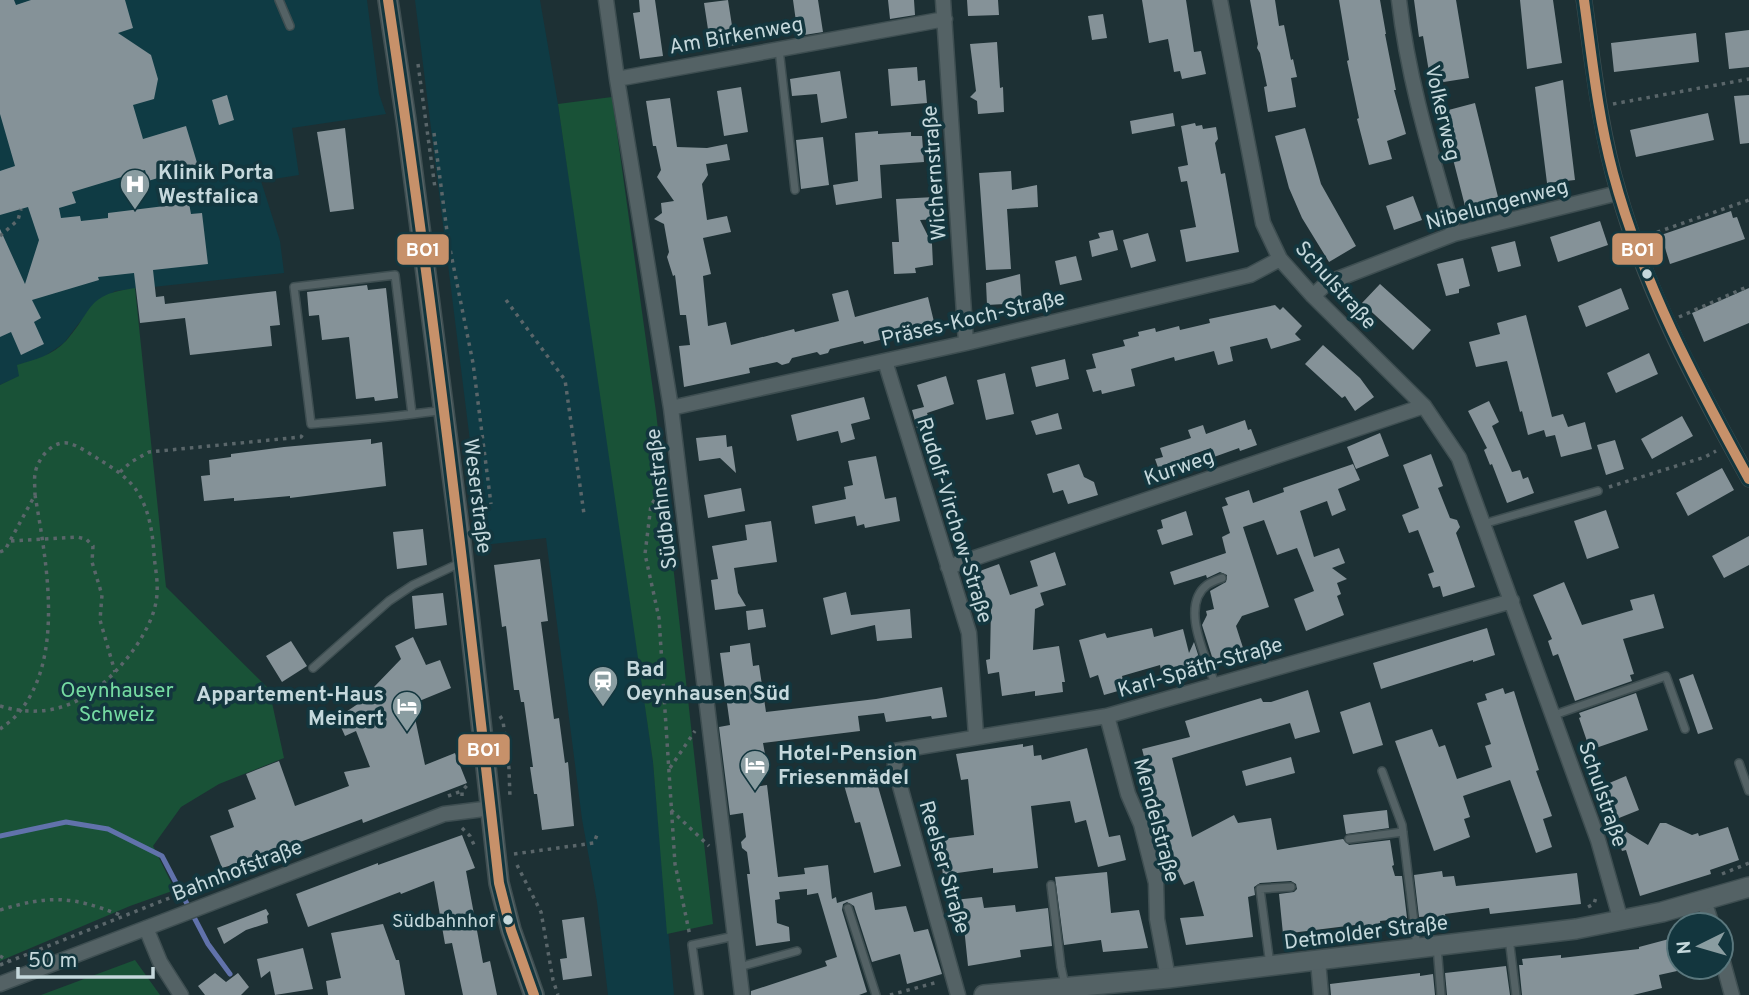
<svg xmlns="http://www.w3.org/2000/svg" width="1749" height="995" viewBox="0 0 1749 995" font-family="Overpass,sans-serif">
<style>
.built{fill:#0f3b44}
.green{fill:#195237}
.lines{fill:none;stroke-linecap:round;stroke-linejoin:round}
.stream{stroke:#6172ab;stroke-width:5}
.building{fill:#859298}
.lane-casing{stroke:#3e4e51;stroke-width:10}
.street-casing{stroke:#3e4e51;stroke-width:17}
.secondary-casing{stroke:#3e4e51;stroke-width:22}
.path{stroke:#5a666a;stroke-width:3.5;stroke-dasharray:3.5 5;stroke-linecap:butt}
.lane{stroke:#546265;stroke-width:7}
.street{stroke:#546265;stroke-width:14}
.secondary{stroke:#546265;stroke-width:19}
.bus-1-casing{stroke:#13363e;stroke-width:16}
.bus-1{stroke:#c7916a;stroke-width:10}
.bus-dot{fill:#c5d8dc;stroke:#13363e;stroke-width:2.5}
.labels{text-anchor:middle;stroke-width:7;stroke-linejoin:round;paint-order:stroke}
.bus-label{font-size:19px;fill:#c5d8dc;stroke:#13363e;text-anchor:end}
.street-label{font-size:21px;fill:#c5d8dc;stroke:#13363e}
.poi-label{font-size:21px;font-weight:bold;fill:#c5d8dc;stroke:#13363e;text-anchor:start}
.park-label{font-size:21px;fill:#75dba2;stroke:#13363e}
.line-badge{stroke:#13363e;stroke-width:2.5}
.badge-label{font-size:19px;text-anchor:middle;font-weight:bold;fill:#fff}
</style>
<rect width="100%" height="100%" fill="#1d3034"/>
<path class="built" d="M0 0H367L379 94 386 114 292 128 299 175 261 181 280 241 284 273 115 291 79 323 64 343 42 358 18 365 20 376 0 385Z
M415 0H540L558 104 606 423 653 762 674 995H608L597 902 582 819 546 538 483 545Z"/>
<path class="green" d="M612 97 656 412 713 924 667 934 653 762 558 104Z
M135 288 166 587 269 689 284 758 219 784 181 807 153 846 175 890 130 906 0 961V385L19 376 17 365C34 360 53 355 66 341 95 308 85 295 135 288Z
M135 960 160 995H41Z"/>
<g class="lines">
<path class="stream" d="M0 836 66 822 108 829 162 856 208 944 230 974"/>
</g>
<path class="building" d="M0 0H14L16 5 31 0H125L133 28 118 33 151 55 158 79 154 99 133 105 143 139 186 126 198 166 148 181 145 170 72 192 76 203 59 208 61 218 80 216 81 221 108 218V213L189 203 191 214 202 213 208 264 153 270 156 297 164 296 165 304 276 291 280 325 270 326 272 346 190 355 185 318 140 323 134 273 98 277 99 280 32 300 41 318 34 322 44 344 21 355 11 332 0 337V229L25 284 39 240 28 207 0 215V171L15 166 0 114Z
M639 0H655L663 56 640 59 633 13 640 12Z
M728 0 735 45 711 49 704 3Z
M793 0H818L823 32 798 36Z
M888 0H914L915 15 890 19Z
M967 0H998L999 15 968 16Z
M1142 0H1186L1194 52 1201 51 1206 74 1182 79 1180 71 1174 72 1168 39 1149 43Z
M1250 0H1275L1279 26 1284 25 1291 60 1293 59 1297 77 1291 78 1296 107 1268 112 1264 87 1267 86 1260 53 1257 48 1258 44Z
M1339 0H1380L1386 34H1385L1396 90H1394L1406 134 1387 141 1392 159 1369 165 1357 119 1359 118 1347 61 1349 60Z
M1414 0H1456L1469 78 1431 84 1423 36 1419 37Z
M1520 0H1553L1562 63 1527 69Z
M1103 14 1107 38 1092 40 1088 16Z
M1749 30V67L1729 69 1725 33Z
M1696 33 1699 62 1614 72 1611 43Z
M997 42 1000 88 1003 87 1004 112 978 114 977 101 970 97 976 91 970 44Z
M917 67 918 81 925 80 927 103 891 106 888 69Z
M840 71 847 118 821 123 817 94 792 96 790 79Z
M1563 80 1575 180 1547 183 1535 87Z
M741 87 748 132 724 136 717 91Z
M227 95 234 120 219 125 212 100Z
M1749 95V143L1740 144 1734 96Z
M670 98 677 147 707 148 727 144 730 160 706 164 708 175 702 184 707 220 727 216 731 232 703 238 711 274 703 276 708 326 726 322 731 345 794 329 795 332 839 321 832 294 848 290 855 317 928 297 935 326 864 344 863 341 830 349 828 353 820 355 817 352 792 358 789 363 782 365 777 362 749 368 750 373 684 387 679 346 690 345 686 315H680L675 275 673 276 667 257 669 252 664 224 654 219 662 213 661 203 674 201 657 177 661 170 656 146H653L646 101Z
M1475 103 1498 197 1465 206 1441 112Z
M1173 113 1175 126 1132 134 1130 121Z
M1708 113 1714 140 1636 157 1630 130Z
M1195 123 1196 126 1202 125 1203 129 1216 127 1218 139 1215 143 1221 174 1225 173 1239 252 1186 262 1180 230 1196 227 1187 181 1181 182 1178 167 1188 165 1181 126Z
M345 128 354 209 330 212 317 132Z
M1305 128 1321 184 1356 246 1329 262 1302 218 1289 188 1275 136Z
M878 131V134L911 132V136H922L924 162 880 165 882 198 836 205 833 185 858 181 855 133Z
M823 137 829 185 801 189 796 140Z
M1011 171 1012 190 1037 185 1038 207 1007 209 1011 269 986 270 979 173Z
M1413 196 1422 220 1394 230 1386 206Z
M935 197 936 219 920 220 932 244 933 265 915 268 916 273 894 274 892 242H899L896 199Z
M1731 211 1733 218 1737 217 1745 239 1670 264 1661 235Z
M1600 221 1608 245 1558 262 1550 237Z
M1113 230 1118 250 1092 257 1089 241 1100 238 1098 233Z
M1148 233 1156 261 1131 268 1123 240Z
M1515 241 1521 266 1498 272 1491 247Z
M1076 256 1082 280 1060 285 1055 261Z
M1463 258 1470 286 1459 289V293L1446 296 1437 264Z
M1020 274 1022 303 987 305 986 283Z
M1380 284 1431 330 1413 350 1362 303Z
M367 285 368 290 386 288 398 398 375 401 374 397 356 399 349 337 322 340 319 315 309 316 307 292Z
M1621 288 1629 309 1586 327 1578 306Z
M1749 288V323L1704 342 1692 313Z
M1275 305 1280 310 1283 307 1302 326 1295 334 1301 340 1271 349 1267 338 1230 347 1233 361 1218 365 1214 351 1175 361 1174 357 1131 369 1135 386 1102 394 1101 390 1093 392 1086 370 1096 368 1092 354 1125 346 1123 340 1139 336 1138 332 1155 328 1156 332 1179 326 1180 330 1210 323 1209 319Z
M1526 315 1552 417 1563 414 1568 427 1585 422 1592 449 1561 457 1555 435 1546 437 1544 430 1528 435 1522 411 1520 412 1507 361 1476 367 1469 342 1500 334 1497 323Z
M1323 345 1360 378 1374 397 1355 411 1345 396 1342 398 1305 364Z
M1649 353 1658 374 1616 393 1607 373Z
M1065 359 1069 379 1036 387 1031 367Z
M1005 373 1014 414 986 420 977 380Z
M946 376 954 404 927 413 932 428 918 432 912 410 924 407 917 385Z
M864 397 870 419 851 424 855 439 841 443 838 431 797 441 791 415Z
M1489 401 1499 422 1492 426 1512 472 1520 470 1523 479 1528 477 1534 493 1507 503 1492 464 1490 465 1484 450 1487 448 1468 411Z
M1058 413 1062 429 1036 435 1031 421Z
M1682 416 1693 436 1652 459 1641 439Z
M1245 420 1248 430 1251 429 1257 445 1240 451 1239 448 1214 457 1211 448 1185 457 1187 464 1160 473 1155 459 1163 457 1160 448 1191 438 1188 430 1203 425 1206 434Z
M1380 433 1389 456 1356 469 1347 447Z
M726 435 727 447 732 446 736 473 720 458 699 461 696 438Z
M371 439V444L382 442 386 486 290 498V496L234 501V498L204 501 201 476 210 475 209 460 231 457V454L284 447Z
M1615 440 1624 469 1606 475 1597 445Z
M1431 454 1443 486 1438 488 1450 518 1457 520 1460 527 1456 533 1475 587 1443 597 1440 586 1433 588 1428 574 1434 572 1418 530 1409 533 1402 515 1419 508 1403 465Z
M876 456 885 499 896 497 900 521 865 528 864 524 857 526 855 516 815 524 812 506 846 499 844 487 853 485 848 461Z
M1079 464 1084 477 1094 482 1098 495 1068 504 1063 490 1053 493 1047 474Z
M1353 464 1360 480 1338 489 1346 510 1332 516 1327 501 1300 511 1314 557 1339 548 1345 563 1332 568 1347 579 1337 583 1341 594 1337 596 1344 615 1306 631 1294 599 1314 591 1297 548 1277 555 1264 520 1243 527 1269 607 1242 616 1236 626 1245 654 1214 663 1202 625 1207 615 1206 611 1214 609 1210 591 1226 582 1227 575 1220 572 1207 578 1206 575 1174 585 1170 572 1226 553 1222 537 1230 533 1222 507 1228 505 1225 498 1249 490 1253 503 1284 492 1283 488Z
M1722 468 1734 490 1688 516 1676 493Z
M741 488 745 511 708 518 704 495Z
M1606 510 1619 548 1587 559 1574 521Z
M1186 511 1193 535 1162 545 1157 530 1163 528 1161 520Z
M771 521 777 562 734 568 738 593 746 606 715 610 711 580 718 579 712 546 747 540 745 525Z
M423 529 427 565 397 569 393 532Z
M1749 536V565L1724 578 1712 556Z
M1055 552 1066 585 1040 593 1030 561Z
M540 559 548 621 541 622 554 719 559 718 565 763 568 762 574 826 542 830 537 794H534L530 767H533L524 702H521L519 690H514L506 626 502 627 494 565Z
M999 564 1010 595 1038 586 1044 605 1035 609 1033 650 1059 646 1065 682H1062L1063 692 1035 696V691L1002 696 999 672 988 674 986 660 990 659 991 607 979 611 966 576Z
M1564 582 1582 625 1633 610 1630 600 1654 594 1664 628 1623 639 1634 674 1630 675 1632 681 1575 701 1558 654 1553 656 1548 641 1552 639 1533 595Z
M846 592 851 615 910 609 912 638 877 641 875 625 831 635 823 598Z
M443 593 447 625 415 629 412 596Z
M763 609 766 627 748 630 746 611Z
M1152 628 1154 637 1183 629 1189 653 1194 642 1202 667 1169 679 1167 669 1161 670 1160 665 1122 676 1125 689 1104 695 1098 675 1090 678 1079 640 1105 633 1107 638Z
M1487 628 1495 655 1473 662V660L1381 689 1373 663Z
M413 637 426 665 440 660 451 688 412 704 425 765 455 753 467 783 363 823 362 819 268 854 222 868 210 836 234 827 228 810 256 799 246 774 279 761 295 806 349 786 344 772 370 767 356 731 345 736 337 718 377 691 374 687 401 659 395 646Z
M291 641 307 666 282 682 266 656Z
M750 643 753 666 759 665 766 712 876 699 942 687 947 717 932 719 931 716 886 722 884 713 858 716 860 731 763 743 765 754 754 750 755 759H751L755 787 767 785 778 877 805 874 804 868 828 865 832 899 836 897 837 903 872 892 875 910 906 906 914 932 928 929 942 974 907 984 900 954 872 962 854 906 847 902 843 904 842 910 867 992 859 995H751V991L827 966 825 961 837 957 818 893 807 895V889L779 892 780 899 775 900 777 923 789 927 790 941 756 946 747 874H750L747 852 742 848 741 842 746 837 743 813 730 815 719 727 730 725 720 653 730 652V646Z
M1693 674 1713 729 1698 734 1679 679Z
M1503 688 1505 694 1514 691 1522 717 1539 770 1536 771 1552 816 1543 819 1552 847 1536 853 1510 780 1463 796 1470 817 1464 819 1470 837 1434 851 1395 741 1432 729 1439 747 1445 745 1457 779 1492 767 1485 746 1491 744 1477 703 1487 700 1485 694Z
M1308 690 1320 732 1295 739 1290 723 1172 758 1192 837 1234 815 1238 823 1271 818 1277 850 1343 839 1349 845 1390 840 1394 865 1392 866 1395 876H1402L1407 918 1380 921 1381 928 1364 930 1363 924 1283 934 1279 894 1294 892 1297 889 1296 884 1291 881 1260 883 1254 887 1255 895 1248 897 1253 937 1186 945 1180 918 1204 916 1194 881 1184 885 1170 856 1173 854 1165 827 1157 829 1151 809 1157 807 1142 749 1190 737 1185 721 1261 698 1263 702H1271Z
M1636 693 1648 730 1590 750 1579 718 1581 717 1579 713Z
M1370 702 1383 745 1353 754 1340 712Z
M1023 744V747L1033 745 1034 756 1041 755 1042 760 1087 748 1109 837 1120 835 1126 860 1098 867 1086 820 1075 823 1070 801 1031 806 1038 868 993 873V868L943 875 941 860H936L933 840 974 835 968 779 961 780 956 754Z
M1291 757 1295 773 1246 786 1242 771Z
M875 776 901 866 874 873 860 822 855 823 844 785Z
M1626 776 1639 810 1609 822 1595 789Z
M1387 810 1389 828 1346 834 1343 815Z
M1612 823 1648 845 1660 823H1666L1692 835 1698 833 1699 836 1728 827 1739 860 1710 870 1711 874 1640 896 1626 850 1622 851Z
M462 835 475 868 466 871 483 963 490 961 497 995H463L452 943 445 944 434 881 401 894 400 892 308 927 296 894 378 863V865Z
M1442 871 1443 877 1454 876 1456 886 1577 873 1581 904 1490 914 1489 908 1445 914 1446 921 1433 923 1432 916 1419 917 1414 875Z
M1107 872 1111 913 1139 910 1148 948 1103 952 1101 940 1064 945 1055 877Z
M982 897 984 908 1015 905 1016 912 1048 908 1052 946 1020 950 1021 957 968 966 964 927H957L954 900Z
M266 909 269 914 267 916 268 923 246 930 224 944 217 928Z
M584 917 592 976 563 980 560 959 567 958 562 920Z
M383 924 396 960H399L405 995H328L326 981 341 978 331 933Z
M1669 939 1677 971 1659 975 1662 988 1633 995H1522L1519 965H1523L1522 959 1561 955V958L1639 949V947Z
M303 948 313 989 275 995 270 971 261 978 257 959Z
M1506 966 1510 995H1447L1445 973Z
M215 973 226 982 238 973 249 987 241 995H205L198 986Z
M1420 973V976L1433 974 1435 995H1331L1330 984Z"/>
<g class="lines">
<g class="lane-casing">
<path id="lane" d="M279 0 290 26
M779 49 795 190
M412 414 395 275 294 287 311 424C355 420 399 417 443 410
M1483 524 1598 491
M313 668 389 601 413 585 460 563
M1215 684C1207 659 1179 606 1207 585 1211 582 1217 580 1222 578
M1554 715 1666 676 1685 729
M1739 763 1749 791
M1382 771 1402 825 1417 947
M1349 839 1403 832
M1051 885 1061 967 1065 985
M848 908 876 995
M1509 938 1516 995
M1437 946 1441 995
M1270 965 1260 889 1291 887
M739 967 797 951
M699 995 692 945 735 936"/>
</g>
<g class="street-casing">
<path id="street" d="M606 0 617 79 671 408 742 995
M943 0 966 343
M1220 0 1263 223 1280 259 1313 296 1424 406 1459 458 1598 840 1621 921
M1399 0C1408 80 1432 157 1454 234
M1584 0C1593 65 1600 131 1619 194 1648 296 1698 387 1749 479
M617 79 945 19
M1313 296 1327 283 1454 234 1618 193
M885 361 969 633 976 736
M671 408 966 343 1250 275 1280 259
M948 567 1424 406
M1107 716 1128 794 1141 824 1156 883 1157 919 1168 978
M1704 901 1712 925
M146 928 160 962 181 995
M1721 955 1732 995
M1318 961 1321 995
M0 984 444 814 492 808
M958 995 895 768V751L1107 716 1512 601"/>
</g>
<g class="secondary-casing">
<path id="secondary" d="M388 0 406 120 461 543 499 883 511 930 534 995
M984 995 1168 978 1576 929 1662 912 1749 887"/>
</g>
<path class="path" d="M418 64 435 188
M1613 104 1749 79
M434 133 448 239 473 363 491 504
M1649 235 1749 200
M0 236 18 220 21 209
M506 300 565 380 584 514
M1679 317 1749 286
M120 472 131 462 149 452 301 437 303 434
M664 486 651 505 645 554 659 618 675 864 690 936
M1609 487 1705 457 1716 451
M11 541 77 537 86 539 93 546 92 562 102 595 100 620 115 672
M0 552 5 550 35 495C46 560 65 656 20 711 15 718 7 724 0 729
M0 706C44 719 79 707 112 675 132 655 156 622 157 593 158 580 155 567 154 555 153 536 150 515 141 498 132 480 116 470 100 460 90 454 78 445 67 443 51 441 37 460 35 474 34 480 35 488 35 495
M500 716 503 721 509 769 510 798
M670 768 695 731
M448 796 462 791
M462 796V791L470 782
M671 810 709 846
M462 828 470 836 475 847
M514 854 594 843 598 832
M517 865 541 912 553 980 558 995
M1722 874 1749 863
M1588 907 1594 904 1596 897 1598 896
M0 910C49 895 72 896 120 915
M0 956 9 961
M0 965 172 897 237 874
M890 995 938 982"/>
<use href="#lane" class="lane"/>
<use href="#street" class="street"/>
<use href="#secondary" class="secondary"/>
<g class="bus-1-casing">
<path id="bus-1" d="M388 0C432 293 466 588 499 883L511 930 534 995
M1584 0C1592 58 1598 117 1613 173 1642 282 1695 381 1749 479"/>
</g>
<use href="#bus-1" class="bus-1"/>
</g>
<defs>
<g id="hospital-pin" transform="scale(1.575)"><path d="M0 17L-7.5 6A9.5 9.5 0 1 1 7.5 6Z" fill="#8a9da1" stroke="#13363e"/><path d="M-5-5h3v3.5h4V-5h3V5h-3V1.5h-4V5h-3Z" fill="#fff"/></g>
<g id="station-pin" transform="scale(1.575)"><path d="M0 17L-7.5 6A9.5 9.5 0 1 1 7.5 6Z" fill="#8a9da1" stroke="#13363e"/><path d="M-3-6H3Q5-6 5-4V2Q5 4 3 4L4.5 6H3L1.5 4h-3L-3 6H-4.5L-3 4Q-5 4-5 2V-4Q-5-6-3-6ZM-3.5-4v3h7v-3ZM-3.5 1v1.5H-2V1ZM2 1v1.5H3.5V1Z" fill="#fff"/></g>
<g id="hotel-pin" transform="scale(1.575)"><path d="M0 17L-7.5 6A9.5 9.5 0 1 1 7.5 6Z" fill="#8a9da1" stroke="#13363e"/><path d="M-6-4.5h1.5V1H6V5H4.5V3h-9V5H-6ZM-4 0a1.8 1.8 0 1 1 3.6 0ZM.5 0V-2.5h3Q6-2.5 6 0Z" fill="#fff"/></g>
</defs>
<g fill-rule="evenodd">
<use href="#hospital-pin" x="135" y="184"/>
<use href="#station-pin" x="603" y="681"/>
<use href="#hotel-pin" x="407" y="706"/>
<use href="#hotel-pin" x="755" y="765"/>
</g>
<g class="bus-dot">
<circle cx="1647" cy="274" r="6"/>
<circle cx="508" cy="920" r="6"/>
</g>
<g class="labels">
<g class="bus-label">
<text x="495" y="927">Südbahnhof</text>
</g>
<g class="street-label">
<text transform="translate(736 35) rotate(-10)" y="7">Am Birkenweg</text>
<text transform="translate(1443 113) rotate(77)" y="7">Volkerweg</text>
<text transform="translate(934 173) rotate(-94)" y="7">Wichernstraße</text>
<text transform="translate(1497 204) rotate(-15)" y="7">Nibelungenweg</text>
<text transform="translate(1336 285) rotate(48)" y="7">Schulstraße</text>
<text transform="translate(973 318) rotate(-13)" y="7">Präses-Koch-Straße</text>
<text transform="translate(1179 467) rotate(-19)" y="7">Kurweg</text>
<text transform="translate(478 496) rotate(83)" y="7">Weserstraße</text>
<text transform="translate(661 499) rotate(-97)" y="7">Südbahnstraße</text>
<text transform="translate(955 520) rotate(73)" y="7">Rudolf-Virchow-Straße</text>
<text transform="translate(1200 667) rotate(-16)" y="7">Karl-Späth-Straße</text>
<text transform="translate(1603 794) rotate(71)" y="7">Schulstraße</text>
<text transform="translate(1157 820) rotate(75)" y="7">Mendelstraße</text>
<text transform="translate(945 867) rotate(74)" y="7">Reelser Straße</text>
<text transform="translate(237 870) rotate(-21)" y="7">Bahnhofstraße</text>
<text transform="translate(1366 932) rotate(-7)" y="7">Detmolder Straße</text>
</g>
<g class="poi-label">
<text x="158" y="179">Klinik Porta<tspan x="158" dy="24">Westfalica</tspan></text>
<text x="626" y="676">Bad<tspan x="626" dy="24">Oeynhausen Süd</tspan></text>
<text x="384" y="701" text-anchor="end">Appartement-Haus<tspan x="384" dy="24">Meinert</tspan></text>
<text x="778" y="760">Hotel-Pension<tspan x="778" dy="24">Friesenmädel</tspan></text>
</g>
<g class="park-label">
<text x="117" y="697">Oeynhauser<tspan x="117" dy="24">Schweiz</tspan></text>
</g>
</g>
<g class="line-badge">
<rect x="1611" y="232" width="53" height="34" rx="7" fill="#c7916a"/>
<rect x="396" y="233" width="54" height="33" rx="7" fill="#c7916a"/>
<rect x="457" y="733" width="54" height="33" rx="7" fill="#c7916a"/>
</g>
<g class="badge-label">
<text x="1638" y="256">BO1</text>
<text x="423" y="256">BO1</text>
<text x="484" y="756">BO1</text>
</g>
<g transform="translate(1700 946) rotate(265)"><circle r="33" fill="#13363e" stroke="#5a777d" stroke-width="2"/>
<path d="M0-5L12 26L0 18L-12 26Z" fill="#8a9da1"/>
<text y="-10" font-size="19" font-weight="bold" text-anchor="middle" fill="#c5d8dc">N</text>
</g>
<path d="M18 967v10h135v-10" fill="none" stroke="#c5d8dc" stroke-width="3.5"/>
<text x="28" y="967" font-size="21" fill="#c5d8dc" stroke="#13363e" stroke-width="5" paint-order="stroke">50 m</text>
</svg>
